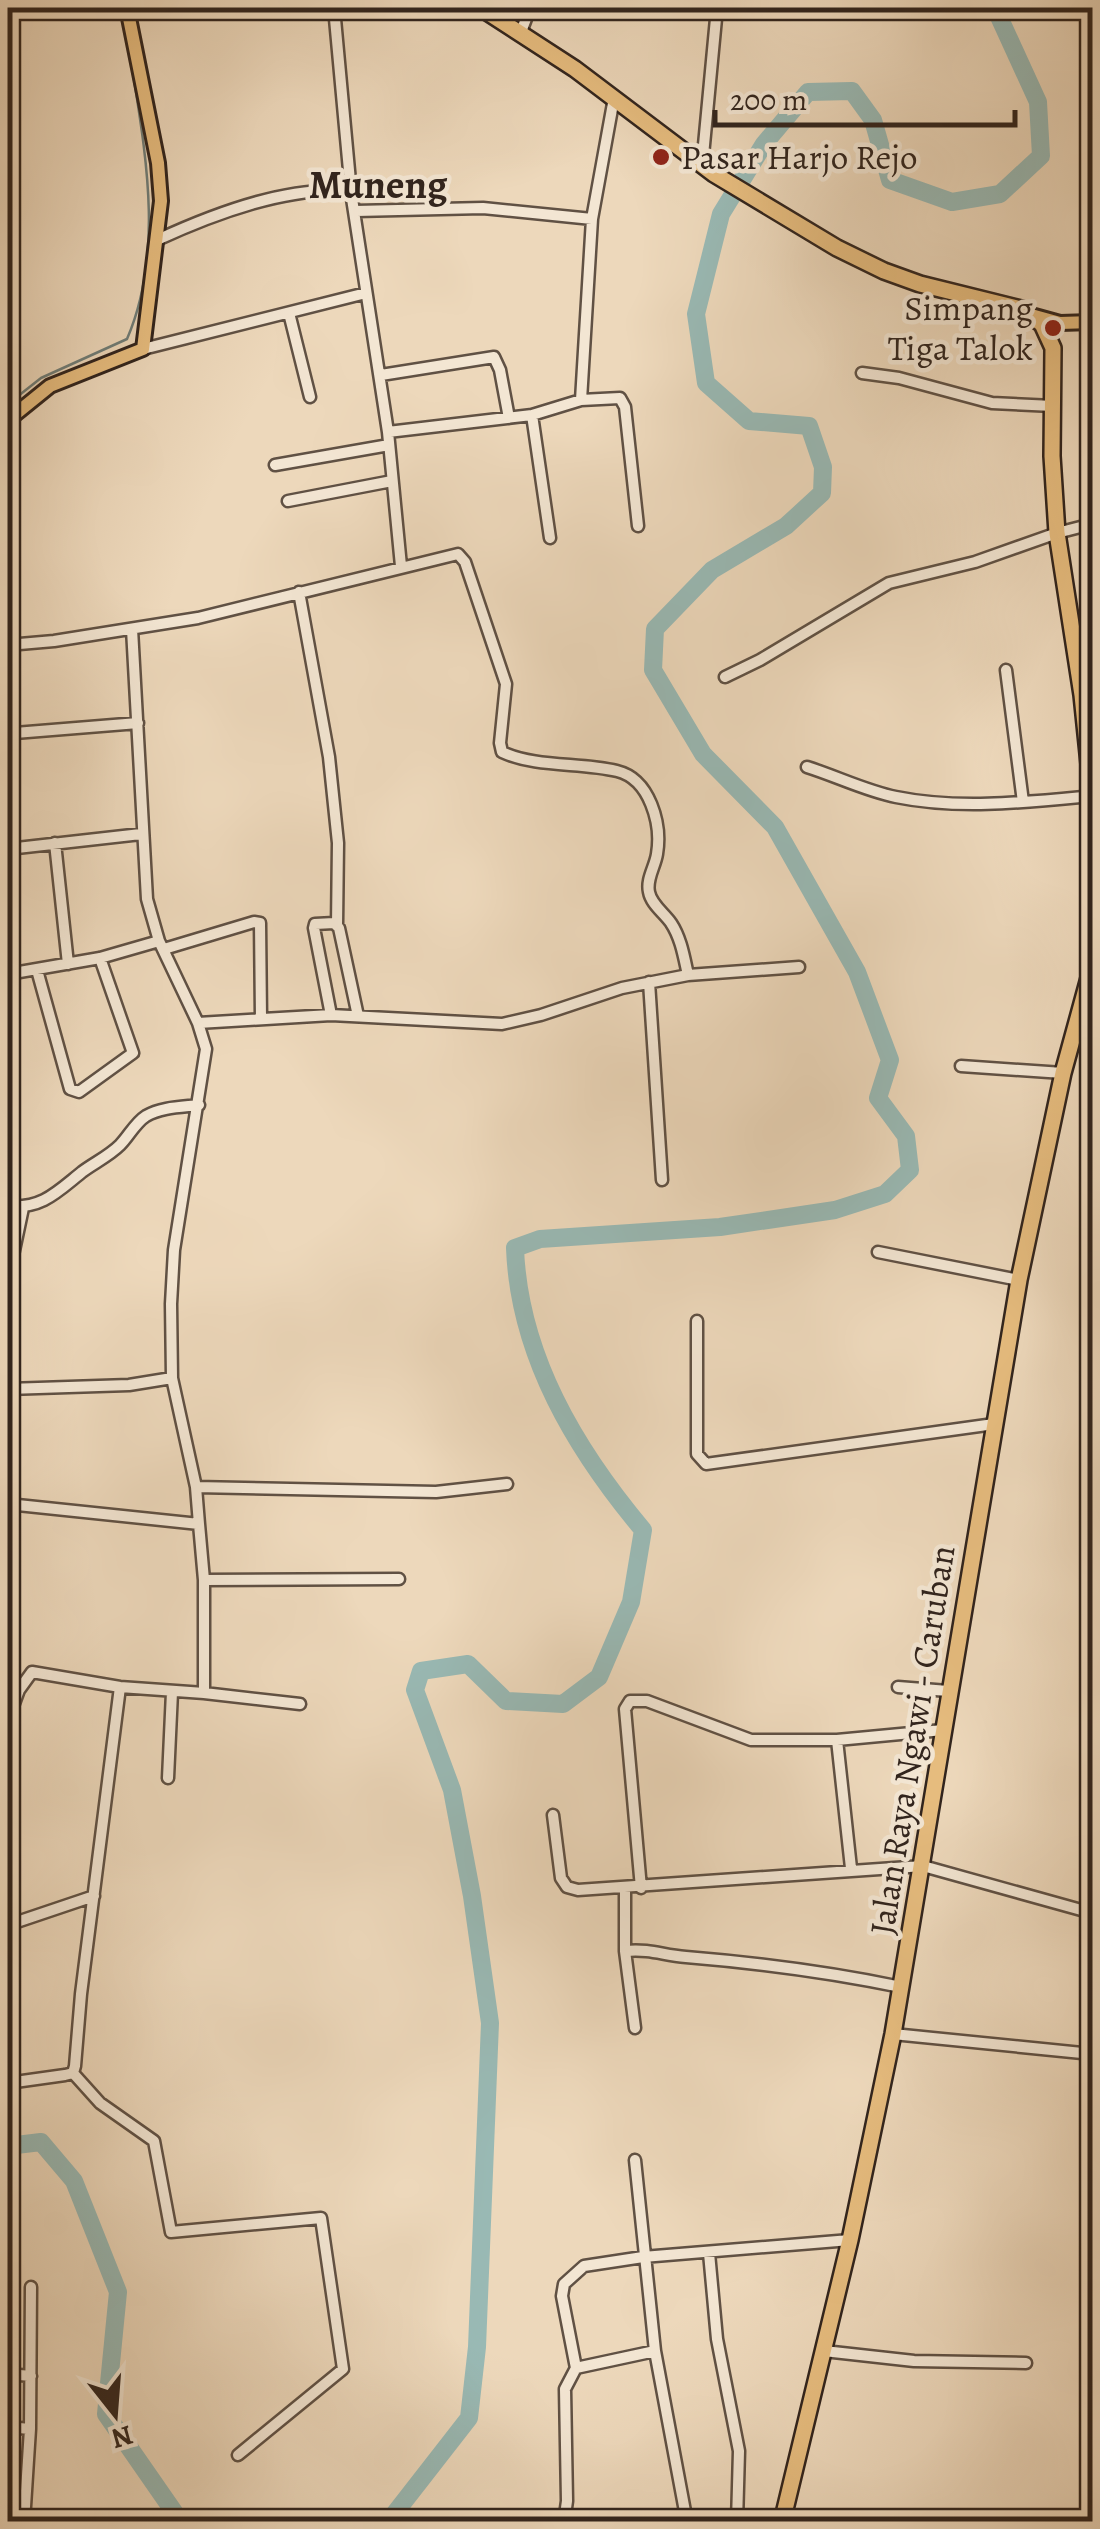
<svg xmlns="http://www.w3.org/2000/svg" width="1100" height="2529" viewBox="0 0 1100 2529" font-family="Alegreya,serif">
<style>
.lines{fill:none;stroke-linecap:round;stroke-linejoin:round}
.stream{stroke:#6f7d78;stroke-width:2.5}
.river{stroke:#99b9b4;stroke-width:18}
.minor-casing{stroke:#605144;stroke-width:15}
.major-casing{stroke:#31241d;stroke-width:18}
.highway-casing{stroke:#31241d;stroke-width:20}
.minor{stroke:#f3e6d3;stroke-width:10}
.major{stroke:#e6bc7e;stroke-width:12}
.highway{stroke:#e6bc7e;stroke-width:15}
.poi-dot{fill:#8f2418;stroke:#f3e6d3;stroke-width:4}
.labels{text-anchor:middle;stroke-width:9;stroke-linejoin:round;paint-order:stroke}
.poi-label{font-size:35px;fill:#31241d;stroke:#f3e6d3;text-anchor:start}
.street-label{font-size:35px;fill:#31241d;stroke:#f3e6d3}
.quarter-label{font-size:40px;font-weight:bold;fill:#31241d;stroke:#f3e6d3}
</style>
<rect width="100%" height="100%" fill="#edd8bb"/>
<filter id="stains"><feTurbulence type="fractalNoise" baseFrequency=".002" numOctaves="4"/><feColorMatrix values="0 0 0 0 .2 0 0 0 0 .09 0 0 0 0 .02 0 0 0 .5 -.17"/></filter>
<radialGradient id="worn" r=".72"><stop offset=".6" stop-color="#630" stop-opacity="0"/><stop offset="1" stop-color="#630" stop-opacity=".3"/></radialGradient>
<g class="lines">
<path class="stream" d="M8 404 41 378 127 339C164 253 146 156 132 67"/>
<path class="river" d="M8 2146 41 2142 74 2181 118 2292 106 2414 181 2522
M388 2522 469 2418 477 2347 490 2023 472 1896 452 1790 415 1690 421 1671 468 1664 506 1701 563 1704 599 1677 631 1602 643 1530C576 1450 519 1356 515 1248L540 1239 720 1227 835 1210 885 1194 910 1170 906 1136 878 1098 890 1060 857 972 775 827 703 754 653 670 655 629 712 570 786 526 822 493 823 467 809 426 749 421 706 383 696 314 721 214 764 144 808 92 852 91 873 120 890 180 952 202 1000 194 1041 156 1038 102 995 8"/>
<g class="minor-casing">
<path id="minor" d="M334 8 351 192 388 432 401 566
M521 32 530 8
M702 166 717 8
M356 211 483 208 592 219
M157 240C211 215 292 184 351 192
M289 313 310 397
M143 349 366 293
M862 373 899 378 992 403 1053 406
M381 375 494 357 500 370 509 418
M581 400 592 219 614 98
M532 415 550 538
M388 432 532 415 581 400 620 398 625 407 638 526
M275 465 389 445
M288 501 392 481
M299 592 329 757 338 843 337 925
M8 645 54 641 198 618 458 554 465 562 506 684 500 743 502 752C537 768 580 762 617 771 650 779 662 824 657 854 655 867 646 879 649 892 651 904 664 913 671 923 681 938 684 957 688 975
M1006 670 1023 802
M725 677 760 660 889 583 975 562 1057 533 1092 524
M8 730 15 733 138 723
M807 767C836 776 866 791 896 797 959 810 1029 802 1092 796
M55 843 68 964
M8 849 141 834
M164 949 254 922 260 923 261 1018
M37 970 70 1089 79 1092 133 1053 100 958
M8 974 100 958 159 941
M649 982 662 1180
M331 1015 314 928 315 924 334 923 339 928 358 1016
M198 1023 331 1015 502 1024 541 1015 622 988 688 975 799 967
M961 1066 1063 1073
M8 1206C42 1209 57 1192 82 1172 94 1163 109 1156 120 1145 129 1136 135 1123 146 1116 161 1107 182 1107 199 1105
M878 1252 1019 1280
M8 1279 23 1208
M697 1321V1454L706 1464 994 1424
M8 1389 129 1385 172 1378
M196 1487 436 1492 507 1484
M8 1504 199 1524
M204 1580 399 1579
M898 1687 948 1691
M204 1693 300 1704
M8 1720 19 1690 32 1672 120 1687 204 1693V1580L199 1524 196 1487 172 1378 171 1304 174 1250 206 1049 198 1023 159 941 147 899 132 629
M837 1740 851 1868
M168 1778 172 1692
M553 1815 561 1878 567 1887 578 1890 923 1866 1092 1913
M641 1888 625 1709 630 1701H647L751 1740H837L943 1730
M625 1889V1951L635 2028
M8 1925 94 1896
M625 1951C653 1949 661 1955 686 1957 759 1963 829 1972 901 1987
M893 2034 1092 2054
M73 2073 100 2103 154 2141 171 2232 321 2218 343 2369 238 2455
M8 2083 65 2075 73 2073 75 2066 81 1994 120 1687
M635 2160 655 2351 687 2522
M709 2253 717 2339 739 2451 737 2522
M824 2351 914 2361 1026 2363
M576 2368 655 2351
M8 2374 31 2376
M8 2427 30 2429
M24 2522 30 2429 31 2287
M564 2522 567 2501 565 2389 576 2368 562 2296 564 2284 584 2266 643 2257 850 2240"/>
</g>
<g class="major-casing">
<path id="major" d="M1031 315 1060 323 1092 322
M8 420 50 386 143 349 161 201 158 163 127 8"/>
</g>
<g class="highway-casing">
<path id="highway" d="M481 8 575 69 714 174 837 248 884 271 920 284 1021 309 1042 324 1053 348 1052 456 1057 533 1082 695 1092 793
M782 2522 850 2240 893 2034 1019 1280 1063 1073 1092 967"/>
</g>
<use href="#minor" class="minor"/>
<use href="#major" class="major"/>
<use href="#highway" class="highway"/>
</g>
<g class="poi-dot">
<circle cx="661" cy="157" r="10"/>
<circle cx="1053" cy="328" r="10"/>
</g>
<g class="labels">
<g class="poi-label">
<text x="681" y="169">Pasar Harjo Rejo</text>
<text x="1033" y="320" text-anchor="end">Simpang<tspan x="1033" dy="40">Tiga Talok</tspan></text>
</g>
<g class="street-label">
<text transform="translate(912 1740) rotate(-81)" y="12">Jalan Raya Ngawi - Caruban</text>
</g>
<g class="quarter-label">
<text x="378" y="198">Muneng</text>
</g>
</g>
<rect width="1100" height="2529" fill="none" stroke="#edd8bb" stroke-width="40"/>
<rect x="10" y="10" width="1080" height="2509" fill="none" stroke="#31241d" stroke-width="5"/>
<rect x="20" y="20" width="1060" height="2489" fill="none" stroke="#31241d" stroke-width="2.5"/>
<g transform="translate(115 2414) rotate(163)" stroke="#f3e6d3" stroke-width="8" paint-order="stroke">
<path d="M0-8L18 38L0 25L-18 38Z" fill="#31241d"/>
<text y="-15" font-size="28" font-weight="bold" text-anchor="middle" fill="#31241d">N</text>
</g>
<path d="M715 110v15h300v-15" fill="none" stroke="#31241d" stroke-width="5"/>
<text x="730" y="110" font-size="30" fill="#31241d" stroke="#f3e6d3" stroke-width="8" paint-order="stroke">200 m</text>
<rect width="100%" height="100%" filter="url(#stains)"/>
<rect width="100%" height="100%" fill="url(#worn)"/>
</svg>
